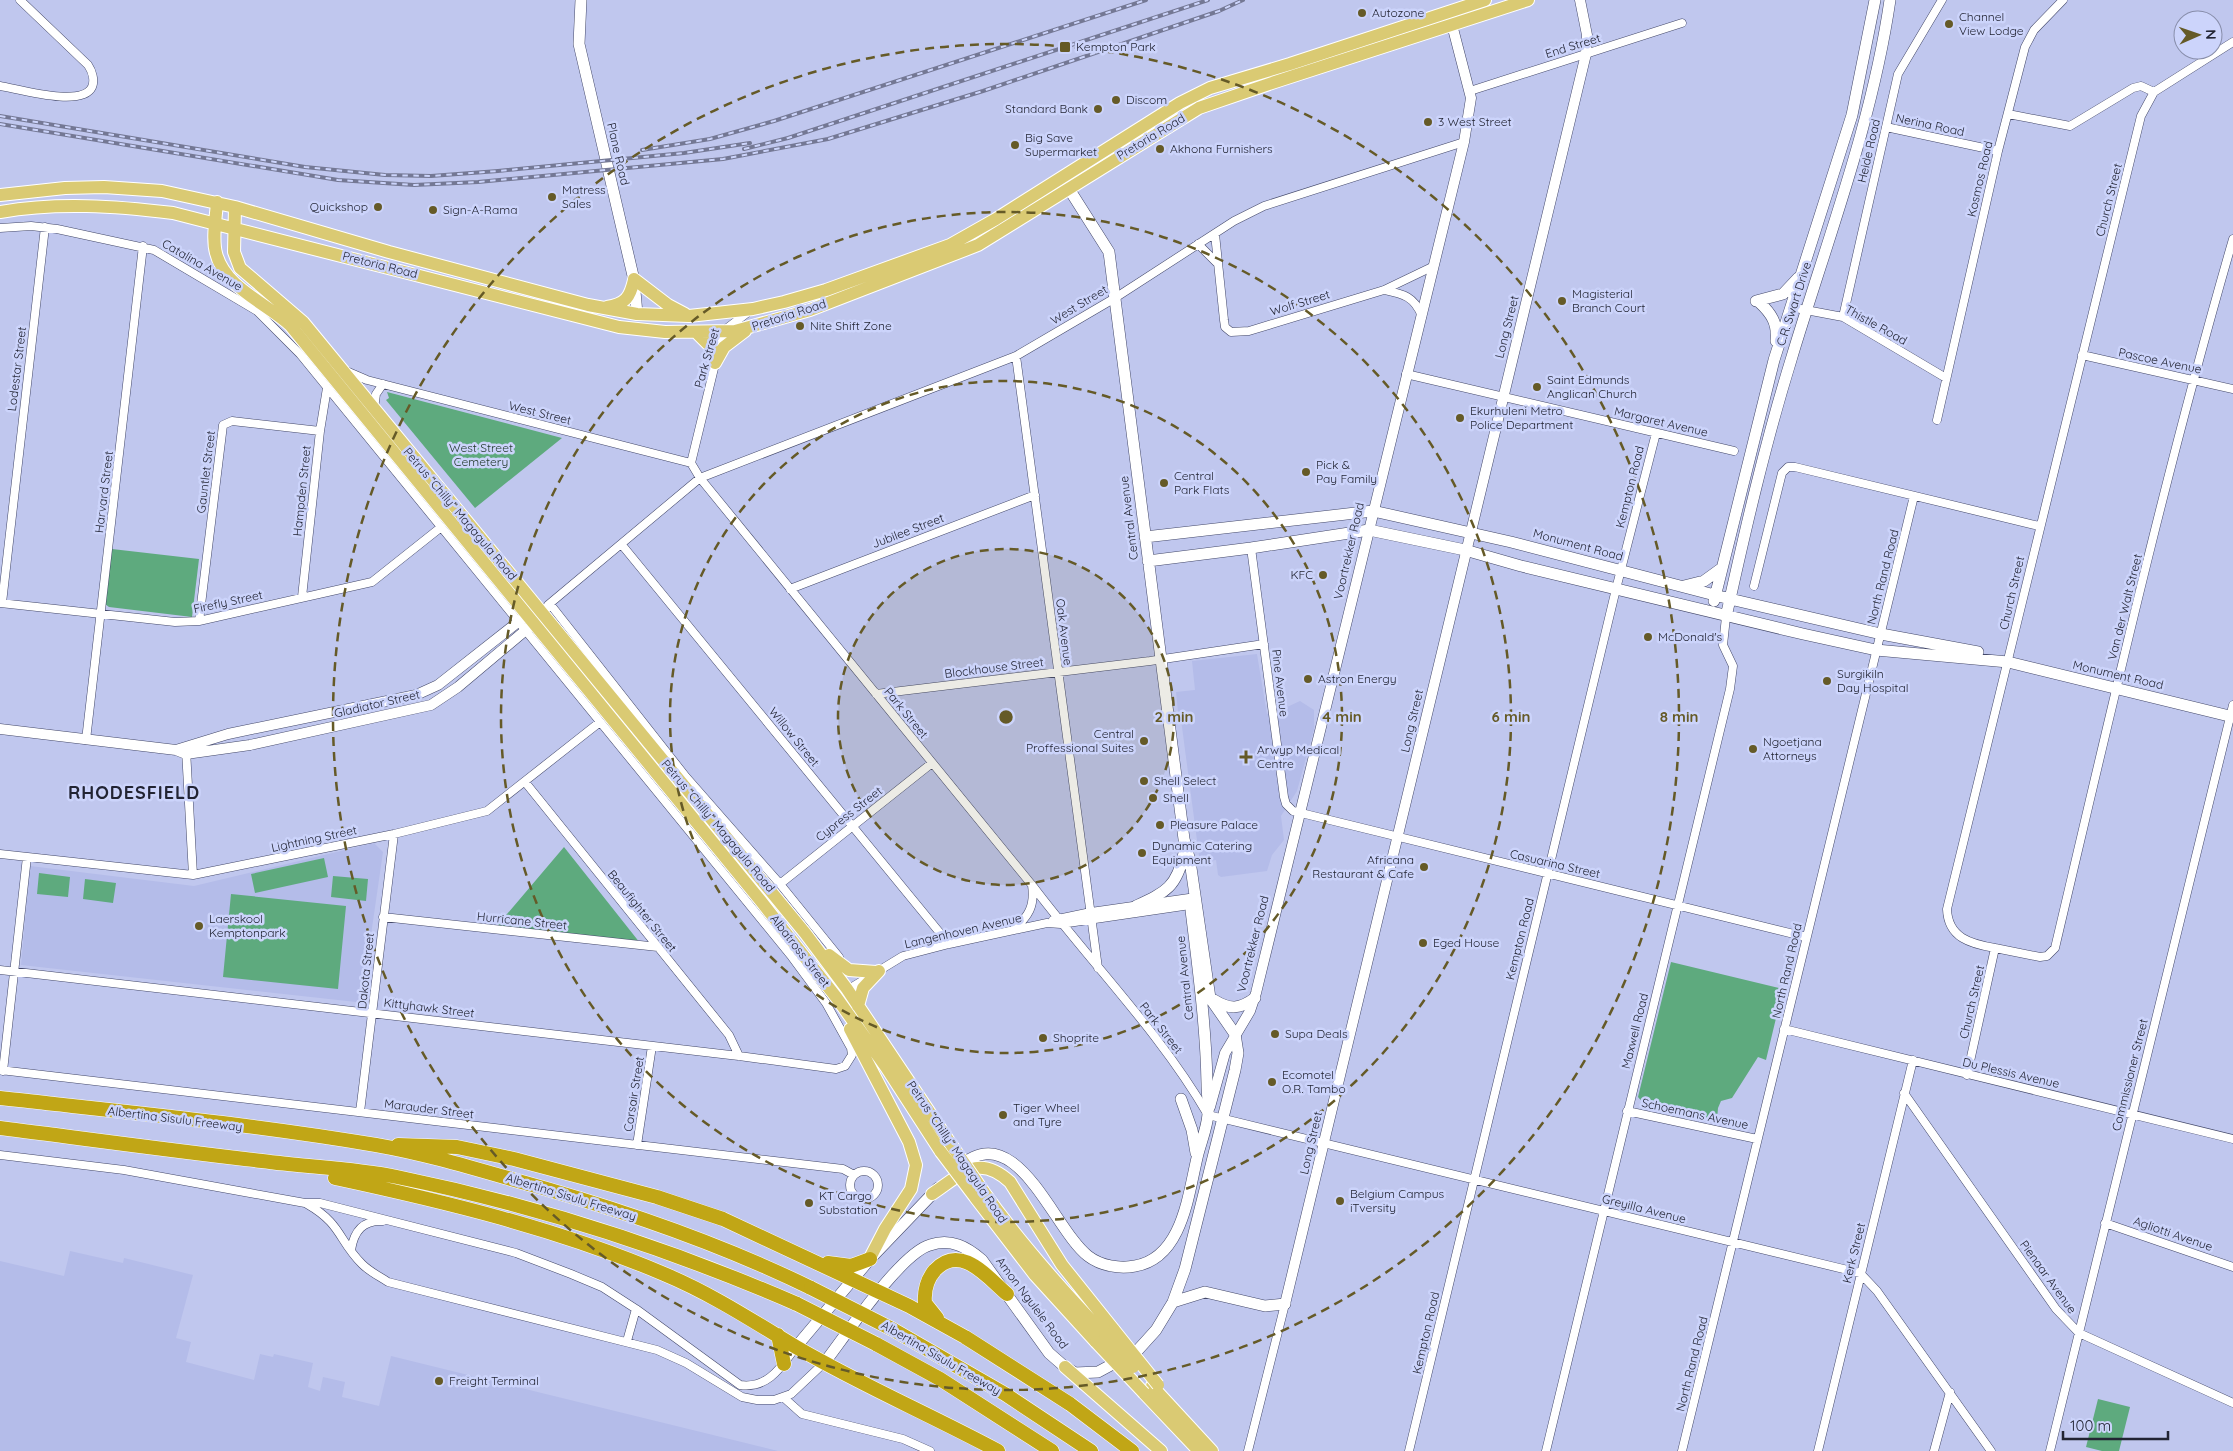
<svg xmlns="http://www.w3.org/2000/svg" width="2233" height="1451" viewBox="0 0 2233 1451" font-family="Quicksand,sans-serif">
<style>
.built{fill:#b4bce9}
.green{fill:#5eaa7e}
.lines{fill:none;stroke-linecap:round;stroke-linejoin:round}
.minor-casing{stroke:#434869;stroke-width:9}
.tertiary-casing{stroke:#434869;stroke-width:11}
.secondary-casing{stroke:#434869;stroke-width:12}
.primary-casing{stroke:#fff;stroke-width:14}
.motorway-casing{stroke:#fff;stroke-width:15}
.minor{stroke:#fff;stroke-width:8}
.tertiary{stroke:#fff;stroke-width:10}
.secondary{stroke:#fff;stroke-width:11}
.primary{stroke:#daca73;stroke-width:12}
.motorway{stroke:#c1a616;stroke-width:14}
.rail-casing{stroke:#747894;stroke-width:4}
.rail{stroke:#ccd4fb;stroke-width:2;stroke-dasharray:5.5;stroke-linecap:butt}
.primary-bridge-casing{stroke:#fff;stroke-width:14;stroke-linecap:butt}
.motorway-bridge-casing{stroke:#fff;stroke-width:15;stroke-linecap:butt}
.primary-bridge{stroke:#daca73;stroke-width:12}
.motorway-bridge{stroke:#c1a616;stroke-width:14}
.ring{fill:none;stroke:#655a27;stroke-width:2.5;stroke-dasharray:9 6}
.poi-dot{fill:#655a27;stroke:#ccd4fb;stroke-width:2}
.labels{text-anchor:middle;stroke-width:5;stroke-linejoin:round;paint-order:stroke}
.poi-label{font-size:12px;fill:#222433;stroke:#ccd4fb;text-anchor:start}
.street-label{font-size:12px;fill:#222433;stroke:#ccd4fb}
.park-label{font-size:12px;fill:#1e3527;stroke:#ccd4fb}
.district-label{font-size:18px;font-weight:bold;letter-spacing:1px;fill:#222433;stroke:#ccd4fb}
.centre{fill:#655a27;stroke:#ccd4fb;stroke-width:2.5}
.ring-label{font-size:15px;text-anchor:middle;font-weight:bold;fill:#655a27;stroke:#ccd4fb;stroke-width:5;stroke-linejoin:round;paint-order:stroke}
</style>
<rect width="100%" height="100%" fill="#c0c7ee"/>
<path class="built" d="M1257 654 1267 714 1283 713 1287 707 1300 701 1314 710V729L1297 791 1281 816 1284 840 1272 855 1267 871 1221 877 1218 875 1216 860 1200 863 1180 712H1178L1176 692 1195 690 1192 661Z
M374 843 383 852 362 997 356 1002 21 965 30 866 194 886Z
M70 1251 123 1263 124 1258 193 1275 176 1338 191 1342 186 1362 254 1380 260 1354 273 1357 274 1354 313 1363 308 1387 320 1391 323 1377 345 1382 342 1397 379 1406 391 1356 778 1451H0V1261L64 1276Z"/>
<path class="green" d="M387 392 562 438 475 508 386 400 389 398Z
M112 549 199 559 192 617 109 607 105 604Z
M564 847 644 948 496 927Z
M324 858 328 877 255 893 251 874Z
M39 873 70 877 68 897 37 894Z
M333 876 368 879 366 901 331 897Z
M85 879 116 883 113 903 83 899Z
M231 894 346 906 338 989 223 977Z
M1671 962 1783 989 1766 1060 1758 1057 1732 1098 1721 1101 1718 1108 1717 1120 1644 1104 1638 1097Z
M2098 1399 2130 1407 2119 1451H2102L2086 1447Z"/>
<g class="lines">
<g class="minor-casing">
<path id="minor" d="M0 86C19 89 82 108 92 87 95 80 92 71 88 65L20 0
M1470 91 1682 23
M2008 114 2070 126 2133 88 2141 86 2154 92
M1886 127 1998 151
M0 228 31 226 57 229 154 250 257 311 300 354 792 957 826 1003 851 1048 852 1055 845 1066 836 1069 739 1056 0 970
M1215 234 1224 320 1225 327 1231 332 1249 331 1384 290 1434 266
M1198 244 1217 263
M1384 290C1403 294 1414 296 1422 316
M1790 307 1843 317 1946 378
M1843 317 1898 74 1942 0
M719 349 726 329 747 313
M2082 355 2233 389
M1016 356 1098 968
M716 360 691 463 700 478 1032 885C1090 962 1160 1032 1208 1115L1860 1273 1877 1291 1991 1451
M346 371 367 380 691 463
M1406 374 1734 451
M374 409 376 394 383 384
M1937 420 1998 151 2025 47 2034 30 2063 0
M622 545 949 944
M1251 548 1284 797 1286 804 1293 811 1806 937
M1754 586 1782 473 1788 467H1795L2039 526
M790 589 1035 495
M302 597 320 431 327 388
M0 603 175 622 199 621 372 582 440 528
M2 603 45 227
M550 604 686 777 780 884 839 957
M543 615 548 605 700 478 1016 356 1115 298 1234 221 1264 206 1464 142
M199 621 223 425 232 421 320 431
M876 694 1150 661 1264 644
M86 740 143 246
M186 750 193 875
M525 782 729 1035 739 1056
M0 854 193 875 394 834 487 811 600 722
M780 884 932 763
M383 917 658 947
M1053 920 1091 912 1196 897
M1013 930C1029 916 1035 906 1032 885
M1995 948 2040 957 2047 956 2055 948C2111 711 2165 473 2233 239
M844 992 903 956 949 944 1047 923 1061 924 1197 904
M1784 1029 2233 1139
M0 1070 843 1169 854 1175
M3 1071 27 857
M1967 1075 1995 948C1971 944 1948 938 1947 909L2141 116 2154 92 2233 42
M1904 1093 2056 1309 2079 1333 2233 1403
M1627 1111 1757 1139
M360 1112 394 834
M637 1145 652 1046
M0 1155 124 1170 305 1203H320L516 1253 571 1274 602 1287 636 1309 740 1385C768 1389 781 1367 796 1347
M850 1185a14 14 0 1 1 28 0a14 14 0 1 1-28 0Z
M307 1204C342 1224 338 1240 362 1264 370 1272 379 1276 388 1282L657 1350 686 1363 742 1397 757 1400H774L791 1394 825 1362
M2105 1223 2233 1267
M351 1250C354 1231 363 1220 383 1221
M627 1341 636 1309
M783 1397 802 1414 903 1439 930 1451
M1248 1451 1285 1304
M1409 1451 1616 589 1656 433
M1546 1451 1730 689 1733 666 1723 645 1726 617
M1682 1451 1914 496
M1818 1451 1913 1060
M1934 1451 1950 1392
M2050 1451 2233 705"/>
</g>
<g class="tertiary-casing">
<path id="tertiary" d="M0 729 176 750 186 754 250 745 431 705 458 687 539 619
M176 750 228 734 416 695 438 685 537 607
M1210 1107 1225 1053 1250 1011 1256 993 1464 142 1471 98 1450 17
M1285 1304 1586 54 1587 35 1580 0"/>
</g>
<g class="secondary-casing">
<path id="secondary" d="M581 0 579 44 634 280 637 314
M1756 301 1783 294 1798 278
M1759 302C1771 313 1778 323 1776 341
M1145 537 1373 511 1511 542 1730 599 1881 634 1978 652
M1148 561 1251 548 1369 530 1465 550 1521 566 1803 634 1876 650 2008 662 2233 717
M1684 586 1704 581 1722 568
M1714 601 1774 360 1852 115 1875 0
M1726 617C1745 531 1765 444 1791 360 1827 240 1872 124 1890 0
M1136 906C1166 892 1177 887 1184 853
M1214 1000C1230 1010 1240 1009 1255 998
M1181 1099 1192 1130 1196 1153
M958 1168C1016 1114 1053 1229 1088 1256 1101 1266 1120 1269 1135 1266 1182 1258 1188 1196 1197 1158 1200 1144 1207 1129 1208 1114 1209 1104 1207 1094 1207 1084 1206 1026 1198 968 1191 910
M1173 1302 1205 1292 1265 1306 1285 1304
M796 1347 870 1259 938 1188
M825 1362C845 1336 901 1253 930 1245 951 1238 967 1247 982 1260L1049 1353 1065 1367 1075 1373 1098 1372 1137 1351 1156 1330 1173 1302 1185 1269 1235 1070 1238 1053 1235 1034 1210 998 1190 861 1184 839 1109 252 1064 181"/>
</g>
<g class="primary-casing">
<path id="primary" d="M0 195 65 188 104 187 162 191 235 207 389 252 588 305 637 314 689 316 753 309 784 302 826 290 950 245 996 219 1180 103 1210 88 1290 64 1485 0
M217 202C216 218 212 238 216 253 224 287 266 303 290 325L760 900 836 997 886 1067 941 1152
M235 207 234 252 240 268 303 322 805 933 847 989 946 1137
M0 212C58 202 115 206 173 213L619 327 665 332 735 331 810 310 978 245 1199 108 1275 82 1528 0
M634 279 668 305 685 314
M607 307C626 304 630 297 634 280
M697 333 712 348 715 362
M715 363 724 347 745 331
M829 955 849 970 876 972
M858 1006 863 988 879 971
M850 1029 909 1142 916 1165 911 1189 885 1229 870 1258
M983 1191C1020 1243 1061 1289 1105 1335
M932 1194C962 1174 978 1153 1010 1182L1062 1265 1114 1330
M975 1197 1035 1275 1096 1342
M1065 1367 1161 1451
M1152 1386 1212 1451
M1144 1393 1199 1451"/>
</g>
<g class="motorway-casing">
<path id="motorway" d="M0 1098C125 1112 252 1124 376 1145 422 1153 466 1166 511 1179 614 1207 715 1241 811 1288
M0 1128C87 1139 174 1151 262 1161 306 1167 353 1168 397 1177 534 1205 668 1248 797 1304
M398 1145 457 1147 514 1159 657 1197 723 1219 909 1306 965 1337 1070 1404 1132 1451
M335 1178C447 1202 558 1229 664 1274 710 1293 753 1321 796 1347 861 1385 931 1415 998 1451
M828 1263 851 1266 870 1259
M937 1318 925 1303C924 1292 927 1279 935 1270 961 1243 987 1277 1007 1294
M892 1329 1005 1394 1091 1451
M778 1335 784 1364
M876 1344 940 1379 1052 1451"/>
</g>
<use href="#minor" class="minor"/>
<use href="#tertiary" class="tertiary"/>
<use href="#secondary" class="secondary"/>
<use href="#primary" class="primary"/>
<use href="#motorway" class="motorway"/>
<g class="rail-casing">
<path id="rail" d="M0 116 305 167 385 175 431 176 498 171 684 153 750 143
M0 124 338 180 414 185 478 182 723 159 828 139 983 91 1219 11 1243 0
M744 149 788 138 1208 0
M642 150 710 139 774 121 1146 0"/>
</g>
<use href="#rail" class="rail"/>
<g class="primary-bridge-casing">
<path id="primary-bridge" d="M946 1137 983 1191
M941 1152 975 1197
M1114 1330 1158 1385
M1105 1335 1133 1367
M1096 1342 1144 1393"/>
</g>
<g class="motorway-bridge-casing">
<path id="motorway-bridge" d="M811 1288 892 1329
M797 1304 876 1344"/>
</g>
<use href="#primary-bridge" class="primary-bridge"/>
<use href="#motorway-bridge" class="motorway-bridge"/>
</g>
<circle cx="1006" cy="717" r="168" fill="#655a27" fill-opacity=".12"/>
<g class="ring">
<circle cx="1006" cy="717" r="168"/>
<circle cx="1006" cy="717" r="336"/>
<circle cx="1006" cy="717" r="505"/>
<circle cx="1006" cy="717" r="673"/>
</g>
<g class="poi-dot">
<circle cx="1362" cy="13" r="5"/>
<circle cx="1949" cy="24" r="5"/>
<rect x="1059" y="41" width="12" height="12" rx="2.5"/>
<circle cx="1116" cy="100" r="5"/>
<circle cx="1098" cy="109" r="5"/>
<circle cx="1428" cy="122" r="5"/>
<circle cx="1015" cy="145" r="5"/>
<circle cx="1160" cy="149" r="5"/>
<circle cx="552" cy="197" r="5"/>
<circle cx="378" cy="207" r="5"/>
<circle cx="433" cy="210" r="5"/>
<circle cx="1562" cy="301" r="5"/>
<circle cx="800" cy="326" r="5"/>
<circle cx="1537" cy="387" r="5"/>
<circle cx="1460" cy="418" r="5"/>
<circle cx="1306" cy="472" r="5"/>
<circle cx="1164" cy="483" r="5"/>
<circle cx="1323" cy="575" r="5"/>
<circle cx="1648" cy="637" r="5"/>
<circle cx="1308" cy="679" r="5"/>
<circle cx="1827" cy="681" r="5"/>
<circle cx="1144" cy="741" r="5"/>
<circle cx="1753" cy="749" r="5"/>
<path d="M1243.5 749.5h5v5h5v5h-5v5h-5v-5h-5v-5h5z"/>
<circle cx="1144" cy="781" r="5"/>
<circle cx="1153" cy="798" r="5"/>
<circle cx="1160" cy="825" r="5"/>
<circle cx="1142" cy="853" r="5"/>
<circle cx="1424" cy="867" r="5"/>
<circle cx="199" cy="926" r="5"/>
<circle cx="1423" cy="943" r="5"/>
<circle cx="1275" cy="1034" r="5"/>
<circle cx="1043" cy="1038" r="5"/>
<circle cx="1272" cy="1082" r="5"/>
<circle cx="1003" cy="1115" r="5"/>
<circle cx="1340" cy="1201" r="5"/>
<circle cx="809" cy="1203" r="5"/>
<circle cx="439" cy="1381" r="5"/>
</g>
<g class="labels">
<g class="poi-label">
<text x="1372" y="17">Autozone</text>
<text x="1959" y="21">Channel<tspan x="1959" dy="14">View Lodge</tspan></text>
<text x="1076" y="51">Kempton Park</text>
<text x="1126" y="104">Discom</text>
<text x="1088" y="113" text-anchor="end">Standard Bank</text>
<text x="1438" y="126">3 West Street</text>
<text x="1025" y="142">Big Save<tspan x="1025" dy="14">Supermarket</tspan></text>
<text x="1170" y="153">Akhona Furnishers</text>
<text x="562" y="194">Matress<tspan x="562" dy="14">Sales</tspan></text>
<text x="368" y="211" text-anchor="end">Quickshop</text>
<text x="443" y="214">Sign-A-Rama</text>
<text x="1572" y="298">Magisterial<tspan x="1572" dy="14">Branch Court</tspan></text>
<text x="810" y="330">Nite Shift Zone</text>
<text x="1547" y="384">Saint Edmunds<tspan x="1547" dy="14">Anglican Church</tspan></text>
<text x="1470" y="415">Ekurhuleni Metro<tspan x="1470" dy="14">Police Department</tspan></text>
<text x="1316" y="469">Pick &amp;<tspan x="1316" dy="14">Pay Family</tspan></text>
<text x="1174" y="480">Central<tspan x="1174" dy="14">Park Flats</tspan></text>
<text x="1313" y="579" text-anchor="end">KFC</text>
<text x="1658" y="641">McDonald's</text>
<text x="1837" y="678">Surgikiln<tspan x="1837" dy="14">Day Hospital</tspan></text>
<text x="1318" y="683">Astron Energy</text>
<text x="1134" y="738" text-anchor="end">Central<tspan x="1134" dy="14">Proffessional Suites</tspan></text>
<text x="1763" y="746">Ngoetjana<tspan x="1763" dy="14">Attorneys</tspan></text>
<text x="1257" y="754">Arwyp Medical<tspan x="1257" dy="14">Centre</tspan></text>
<text x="1154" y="785">Shell Select</text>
<text x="1163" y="802">Shell</text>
<text x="1170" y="829">Pleasure Palace</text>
<text x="1152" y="850">Dynamic Catering<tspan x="1152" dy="14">Equipment</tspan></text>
<text x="1414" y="864" text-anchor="end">Africana<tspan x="1414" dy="14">Restaurant &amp; Cafe</tspan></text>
<text x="209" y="923">Laerskool<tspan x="209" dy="14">Kemptonpark</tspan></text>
<text x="1433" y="947">Eged House</text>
<text x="1285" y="1038">Supa Deals</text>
<text x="1053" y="1042">Shoprite</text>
<text x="1282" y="1079">Ecomotel<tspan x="1282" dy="14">O.R. Tambo</tspan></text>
<text x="1013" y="1112">Tiger Wheel<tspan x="1013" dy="14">and Tyre</tspan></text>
<text x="1350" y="1198">Belgium Campus<tspan x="1350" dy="14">iTversity</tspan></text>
<text x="819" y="1200">KT Cargo<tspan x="819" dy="14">Substation</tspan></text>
<text x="449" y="1385">Freight Terminal</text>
</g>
<g class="street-label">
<text transform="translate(1573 46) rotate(-17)" y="4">End Street</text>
<text transform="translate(1930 125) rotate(12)" y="4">Nerina Road</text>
<text transform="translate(1151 137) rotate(-31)" y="4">Pretoria Road</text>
<text transform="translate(1869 151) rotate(-77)" y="4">Heide Road</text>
<text transform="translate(618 154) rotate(77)" y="4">Plane Road</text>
<text transform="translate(1980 179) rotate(-77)" y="4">Kosmos Road</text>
<text transform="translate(2109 200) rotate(-76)" y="4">Church Street</text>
<text transform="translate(202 265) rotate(30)" y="4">Catalina Avenue</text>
<text transform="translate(380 265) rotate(14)" y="4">Pretoria Road</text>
<text transform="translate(1300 303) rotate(-17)" y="4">Wolf Street</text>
<text transform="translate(1794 304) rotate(-72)" y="4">C.R. Swart Drive</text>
<text transform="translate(1079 305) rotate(-31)" y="4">West Street</text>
<text transform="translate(789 315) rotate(-18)" y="4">Pretoria Road</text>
<text transform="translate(1876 325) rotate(29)" y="4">Thistle Road</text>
<text transform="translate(1507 327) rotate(-76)" y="4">Long Street</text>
<text transform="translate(707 358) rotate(-74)" y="4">Park Street</text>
<text transform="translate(2160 361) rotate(12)" y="4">Pascoe Avenue</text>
<text transform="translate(17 369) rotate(-83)" y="4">Lodestar Street</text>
<text transform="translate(540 413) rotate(14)" y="4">West Street</text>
<text transform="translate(1661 422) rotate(13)" y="4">Margaret Avenue</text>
<text transform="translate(206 472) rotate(-83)" y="4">Gauntlet Street</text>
<text transform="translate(1630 487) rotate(-76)" y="4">Kempton Road</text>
<text transform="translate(302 491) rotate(-84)" y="4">Hampden Street</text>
<text transform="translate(104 492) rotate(-83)" y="4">Harvard Street</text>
<text transform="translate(460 514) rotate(50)" y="4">Petrus “Chilly” Magagula Road</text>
<text transform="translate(1129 518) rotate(-97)" y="4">Central Avenue</text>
<text transform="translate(908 531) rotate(-21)" y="4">Jubilee Street</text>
<text transform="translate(1578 545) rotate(15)" y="4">Monument Road</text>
<text transform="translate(1349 551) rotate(-77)" y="4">Voortrekker Road</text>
<text transform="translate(1883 577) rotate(-76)" y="4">North Rand Road</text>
<text transform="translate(2012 593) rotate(-77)" y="4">Church Street</text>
<text transform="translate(228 602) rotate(-12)" y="4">Firefly Street</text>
<text transform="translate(2125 607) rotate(-76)" y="4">Van der Walt Street</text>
<text transform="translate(1064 632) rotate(83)" y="4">Oak Avenue</text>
<text transform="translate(994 668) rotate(-7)" y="4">Blockhouse Street</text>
<text transform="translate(2118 675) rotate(13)" y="4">Monument Road</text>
<text transform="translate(1280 683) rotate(83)" y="4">Pine Avenue</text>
<text transform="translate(377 704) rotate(-13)" y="4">Gladiator Street</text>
<text transform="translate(906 713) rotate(51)" y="4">Park Street</text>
<text transform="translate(1412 721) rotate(-77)" y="4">Long Street</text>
<text transform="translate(794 737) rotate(51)" y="4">Willow Street</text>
<text transform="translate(849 814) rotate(-38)" y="4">Cypress Street</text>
<text transform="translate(718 826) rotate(50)" y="4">Petrus “Chilly” Magagula Road</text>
<text transform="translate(314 839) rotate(-12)" y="4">Lightning Street</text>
<text transform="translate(1555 864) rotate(13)" y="4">Casuarina Street</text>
<text transform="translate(642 911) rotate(51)" y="4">Beaufighter Street</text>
<text transform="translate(522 921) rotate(6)" y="4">Hurricane Street</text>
<text transform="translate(963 931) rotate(-13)" y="4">Langenhoven Avenue</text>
<text transform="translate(1520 939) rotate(-76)" y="4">Kempton Road</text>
<text transform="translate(1253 944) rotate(-76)" y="4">Voortrekker Road</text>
<text transform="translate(800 951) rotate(52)" y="4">Albatross Street</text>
<text transform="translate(366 971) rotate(-84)" y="4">Dakota Street</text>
<text transform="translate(1787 971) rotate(-77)" y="4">North Rand Road</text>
<text transform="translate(1185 978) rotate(-96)" y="4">Central Avenue</text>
<text transform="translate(1972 1002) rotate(-77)" y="4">Church Street</text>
<text transform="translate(429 1008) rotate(7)" y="4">Kittyhawk Street</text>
<text transform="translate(1161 1028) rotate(52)" y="4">Park Street</text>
<text transform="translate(1635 1031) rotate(-76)" y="4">Maxwell Road</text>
<text transform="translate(2011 1073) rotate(13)" y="4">Du Plessis Avenue</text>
<text transform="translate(2130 1075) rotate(-76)" y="4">Commissioner Street</text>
<text transform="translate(634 1094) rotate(-81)" y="4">Corsair Street</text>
<text transform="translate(429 1109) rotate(7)" y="4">Marauder Street</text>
<text transform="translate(1695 1114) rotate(12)" y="4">Schoemans Avenue</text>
<text transform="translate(175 1119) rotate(7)" y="4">Albertina Sisulu Freeway</text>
<text transform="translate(1311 1143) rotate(-77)" y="4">Long Street</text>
<text transform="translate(957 1152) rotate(56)" y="4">Petrus “Chilly” Magagula Road</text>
<text transform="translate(571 1197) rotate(17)" y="4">Albertina Sisulu Freeway</text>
<text transform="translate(1644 1209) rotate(14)" y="4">Greyilla Avenue</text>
<text transform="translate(2173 1234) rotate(19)" y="4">Agliotti Avenue</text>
<text transform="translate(1854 1253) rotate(-76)" y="4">Kerk Street</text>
<text transform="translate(2048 1277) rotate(54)" y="4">Pienaar Avenue</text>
<text transform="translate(1032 1303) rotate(53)" y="4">Amon Ngulele Road</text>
<text transform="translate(1426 1333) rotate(-77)" y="4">Kempton Road</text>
<text transform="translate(941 1358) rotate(30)" y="4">Albertina Sisulu Freeway</text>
<text transform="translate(1692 1364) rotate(-76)" y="4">North Rand Road</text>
</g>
<g class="park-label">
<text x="481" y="452">West Street<tspan x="481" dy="14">Cemetery</tspan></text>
</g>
<g class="district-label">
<text x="134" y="799">RHODESFIELD</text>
</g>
</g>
<circle cx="1006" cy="717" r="8" class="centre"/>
<g class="ring-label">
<text x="1174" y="722">2 min</text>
<text x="1342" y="722">4 min</text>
<text x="1511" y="722">6 min</text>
<text x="1679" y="722">8 min</text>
</g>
<g transform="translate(2198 35) rotate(88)"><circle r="24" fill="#ccd4fb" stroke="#888eab"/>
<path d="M0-4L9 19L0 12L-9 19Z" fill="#655a27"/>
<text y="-8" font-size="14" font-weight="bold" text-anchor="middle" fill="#222433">N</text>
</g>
<path d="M2063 1431v8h105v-8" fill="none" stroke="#222433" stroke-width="2.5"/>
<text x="2070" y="1431" font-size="15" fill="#222433" stroke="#ccd4fb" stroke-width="4" paint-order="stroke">100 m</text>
</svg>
